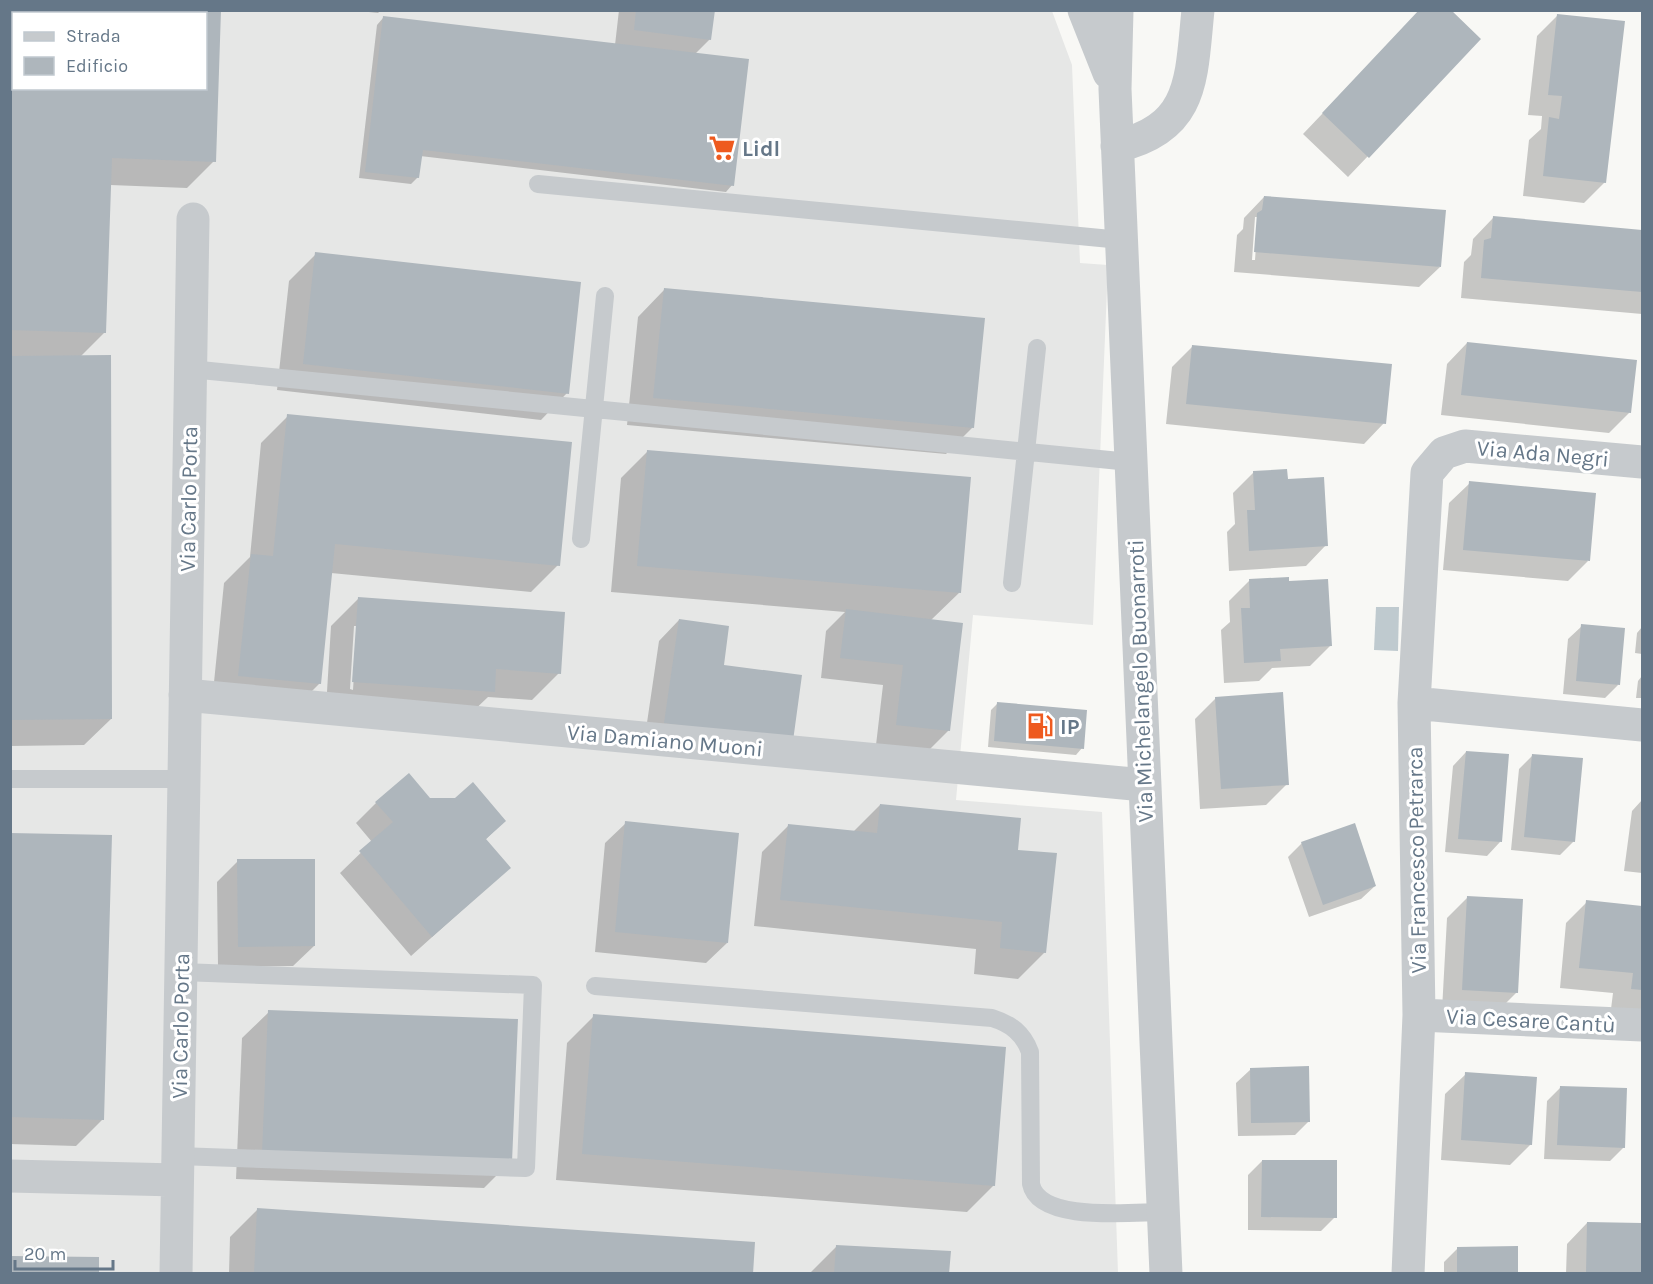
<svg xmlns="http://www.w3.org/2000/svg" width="1653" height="1284" viewBox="0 0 1653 1284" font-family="Karla,sans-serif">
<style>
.built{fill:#e6e7e6;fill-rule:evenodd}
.water{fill:#bfcacf}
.shadow{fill:#0003;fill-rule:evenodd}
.building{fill:#aeb6bc;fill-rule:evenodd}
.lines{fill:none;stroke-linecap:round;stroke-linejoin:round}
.lane{stroke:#c6cacd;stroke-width:18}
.street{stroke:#c6cacd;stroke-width:33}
.labels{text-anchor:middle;stroke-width:6;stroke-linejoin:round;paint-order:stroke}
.poi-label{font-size:22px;font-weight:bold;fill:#657788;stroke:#fff;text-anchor:start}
.street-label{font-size:22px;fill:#657788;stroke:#fff}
</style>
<rect width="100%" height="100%" fill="#f8f8f5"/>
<path class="built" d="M10 11H1052L1072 65 1080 263 1108 265 1093 625 973 615 956 800 1102 812 1118 1273H11ZM14 14H206V88H14Z"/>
<path class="water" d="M1376 607H1399L1398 651 1374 650Z"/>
<path class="shadow" d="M10 10H220L214 161 187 188 110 185 105 332 80 357 111 719 84 745 10 746ZM14 14H206V88H14Z
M350 10H381L378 13Z
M619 10H713L710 39 695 54 732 185 726 192 420 156 418 177 411 184 359 178 377 25 383 18 615 45Z
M1421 10 1368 156 1348 177 1303 134Z
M1558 15 1605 182 1584 203 1523 196 1529 140 1541 129 1542 116 1528 115 1537 36Z
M1264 197 1440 267 1419 287 1234 272 1237 235 1243 229 1244 218ZM1255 217H1258L1255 260H1252Z
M1493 218 1642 231V314L1461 298 1464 262 1471 255 1473 239Z
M316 254 567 393 541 420 277 390 289 281Z
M664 290 973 427 946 454 627 425 638 317Z
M1467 343 1630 412 1609 433 1441 415 1447 364Z
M1193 346 1384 423 1364 444 1166 424 1172 367Z
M288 416 558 565 531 592 331 573 320 683 293 710 212 702 224 583 250 557 261 443Z
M647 452 960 592 931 620 949 730 928 751 876 745 883 685 821 678 826 631 845 612 611 592 621 478Z
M1254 472 1286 480 1326 545 1306 566 1229 571 1227 532 1235 524 1233 493Z
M1470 483 1588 561 1568 581 1443 570 1449 503Z
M1249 581H1327L1330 646 1310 666 1272 668 1259 681 1224 683 1221 630 1230 622 1229 601Z
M358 599 559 673 532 700 488 697 466 718 326 708 331 626ZM354 626H357L353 690 350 689Z
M679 620 722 666 801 677 644 743 659 641Z
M1582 626 1618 685 1605 698 1563 694 1568 639Z
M1642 627V654L1635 653 1637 633Z
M1642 676V698H1636L1638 681Z
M1216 698 1287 784 1266 805 1200 809 1195 719Z
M997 704 1082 748 1076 755 988 747 991 710Z
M1466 752 1500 842 1487 856 1445 852 1453 766Z
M1533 755 1574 841 1560 855 1511 850 1519 769Z
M429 800 504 821 485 840 509 868 411 956 340 873 372 842 356 823 376 803Z
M1642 800V873L1624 871 1632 811Z
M880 805 1016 851 1045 952 1018 979 974 974 976 949 754 926 762 852 788 826 853 832Z
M626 823 727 943 706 963 595 952 605 843Z
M10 834 103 1119 76 1146 10 1144Z
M1302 843 1375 886 1361 899 1309 917 1288 857Z
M238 861 314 946 293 966 218 967 217 882Z
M1467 898 1517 992 1496 1013 1442 1010 1447 918Z
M1587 902 1642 908V1012L1611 1009 1613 993 1560 988 1566 923Z
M269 1012 511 1161 484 1188 236 1179 242 1038Z
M594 1016 994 1185 967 1212 556 1180 567 1043Z
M1250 1070 1309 1121 1295 1135 1238 1136 1236 1083Z
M1466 1074 1531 1144 1510 1165 1441 1160 1445 1094Z
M1561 1087 1624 1147 1610 1161 1544 1159 1547 1101Z
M1262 1161 1335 1217 1321 1231 1248 1230V1175Z
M257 1210 751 1274H229L230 1237Z
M1587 1223 1642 1224V1274H1566L1567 1244Z
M836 1247 948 1274H809Z
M1458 1248 1516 1274H1444V1262Z"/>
<path class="building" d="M10 10H221L216 162 112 158 106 333 10 330ZM14 14H206V88H14Z
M636 10H715L711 40 634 30Z
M1419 10H1451L1481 39 1369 158 1322 113Z
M1557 14 1625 21 1606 183 1543 176 1549 117 1559 119 1562 96 1548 95Z
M383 16 749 59 734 186 423 150 419 178 365 172Z
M1264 196 1446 210 1441 267 1254 252 1257 213 1262 210Z
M1493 216 1642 230V292L1481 278 1484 240 1491 238Z
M315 252 581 282 569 394 303 364Z
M664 288 985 318 974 428 653 398Z
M1467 342 1637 360 1631 413 1461 395Z
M1192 345 1392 364 1386 424 1186 404Z
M111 355 112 719 10 720V356Z
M287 414 572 442 560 566 335 544 321 684 238 676 251 554 273 556Z
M647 450 971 477 961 593 637 566Z
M1287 469 1288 479 1324 477 1328 546 1249 551 1247 510H1255L1253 471Z
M1469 481 1596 493 1590 561 1463 550Z
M1289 577V581L1328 579 1332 646 1280 649 1281 661 1244 663 1241 608H1250L1249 579Z
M358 597 565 612 561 674 496 669 495 692 352 682Z
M846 609 963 623 950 731 896 725 903 665 840 658Z
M679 619 729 626 724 665 802 675 793 741 664 723Z
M1581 624 1625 628 1620 685 1576 681Z
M1283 692 1289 785 1221 789 1215 697Z
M997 702 1087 710 1084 749 994 741Z
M1466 751 1509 754 1502 842 1458 839Z
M1532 754 1583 758 1575 842 1524 837Z
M409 773 430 798H455L473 782 506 821 486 839 511 868 432 937 359 851 393 822 375 802Z
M880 804 1021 818 1018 850 1057 853 1046 953 1000 948 1002 922 780 900 788 824 877 833Z
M625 821 739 833 728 943 615 932Z
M1355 823 1376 886 1323 905 1301 842Z
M10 833 112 835 104 1120 10 1117Z
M237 859H315V946L238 947Z
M1467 896 1523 899 1518 993 1462 990Z
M1586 900 1642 906V990L1631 989 1633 973 1579 968Z
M268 1010 518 1019 512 1162 262 1153Z
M593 1014 1006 1047 995 1186 582 1154Z
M1309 1066 1310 1122 1251 1123 1250 1068Z
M1465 1072 1537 1077 1532 1145 1461 1140Z
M1560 1086 1627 1088 1625 1148 1557 1145Z
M1262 1160H1337V1218L1261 1217Z
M257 1208 755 1242 753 1274H254Z
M1587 1222 1642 1223V1274H1586Z
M836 1245 951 1251 949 1274H834Z
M1518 1246V1274H1457V1247Z
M10 1256 99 1257V1274H10Z"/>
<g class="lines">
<path class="lane" d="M538 184 1121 240
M190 369 1130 462
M581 539 605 296
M1012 583 1037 348
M10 779H184
M595 986 992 1018C1011 1024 1023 1033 1030 1052L1031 1184C1039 1223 1132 1212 1163 1212
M178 1156 526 1168 533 985 181 972"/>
<path class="street" d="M1084 10 1109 73
M1117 10 1115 89 1166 1274
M1117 146C1195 128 1191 77 1198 10
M185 695 1144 785
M1414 703 1642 725
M1419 1015 1642 1025
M10 1176 177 1180
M176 1274 193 219
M1408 1274 1419 1015 1414 703 1427 473 1444 453 1465 446 1642 462"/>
</g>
<defs>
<g id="supermarket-bare" transform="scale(2.07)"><path d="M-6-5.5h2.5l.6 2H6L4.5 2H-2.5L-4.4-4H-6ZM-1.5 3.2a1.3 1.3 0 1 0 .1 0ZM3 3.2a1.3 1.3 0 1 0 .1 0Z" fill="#ee5a1f" stroke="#fff" stroke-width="2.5" paint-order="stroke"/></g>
<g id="fuel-bare" transform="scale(2.07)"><path d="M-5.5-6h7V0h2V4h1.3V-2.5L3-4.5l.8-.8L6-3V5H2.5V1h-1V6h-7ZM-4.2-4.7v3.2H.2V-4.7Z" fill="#ee5a1f" stroke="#fff" stroke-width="2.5" paint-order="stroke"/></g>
</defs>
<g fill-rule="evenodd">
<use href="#supermarket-bare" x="722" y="148"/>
<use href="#fuel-bare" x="1040" y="726"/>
</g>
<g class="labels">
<g class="poi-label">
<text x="742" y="156">Lidl</text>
<text x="1060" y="734">IP</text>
</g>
<g class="street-label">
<text transform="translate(1543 453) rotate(5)" y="8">Via Ada Negri</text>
<text transform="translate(188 499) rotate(-89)" y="8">Via Carlo Porta</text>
<text transform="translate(1140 681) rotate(-92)" y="8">Via Michelangelo Buonarroti</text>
<text transform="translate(665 740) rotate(5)" y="8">Via Damiano Muoni</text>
<text transform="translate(1416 860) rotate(-91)" y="8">Via Francesco Petrarca</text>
<text transform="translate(1531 1020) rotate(3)" y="8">Via Cesare Cantù</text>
<text transform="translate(180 1026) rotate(-89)" y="8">Via Carlo Porta</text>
</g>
</g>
<rect width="1653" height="1284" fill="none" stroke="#657788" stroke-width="24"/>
<rect x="12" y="12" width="195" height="78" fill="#ffffff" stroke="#c1c9cf" stroke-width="1.5"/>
<rect x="24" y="32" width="30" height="9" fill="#c6cacd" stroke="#c1c9cf" stroke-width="1.5"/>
<text x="66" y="42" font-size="18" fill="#657788">Strada</text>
<rect x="24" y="57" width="30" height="18" fill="#aeb6bc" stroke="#c1c9cf" stroke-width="1.5"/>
<text x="66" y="72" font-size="18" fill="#657788">Edificio</text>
<path d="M15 1260v9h98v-9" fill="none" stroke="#657788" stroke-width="3"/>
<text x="24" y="1260" font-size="18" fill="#657788" stroke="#ffffff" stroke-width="4.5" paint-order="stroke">20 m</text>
</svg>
